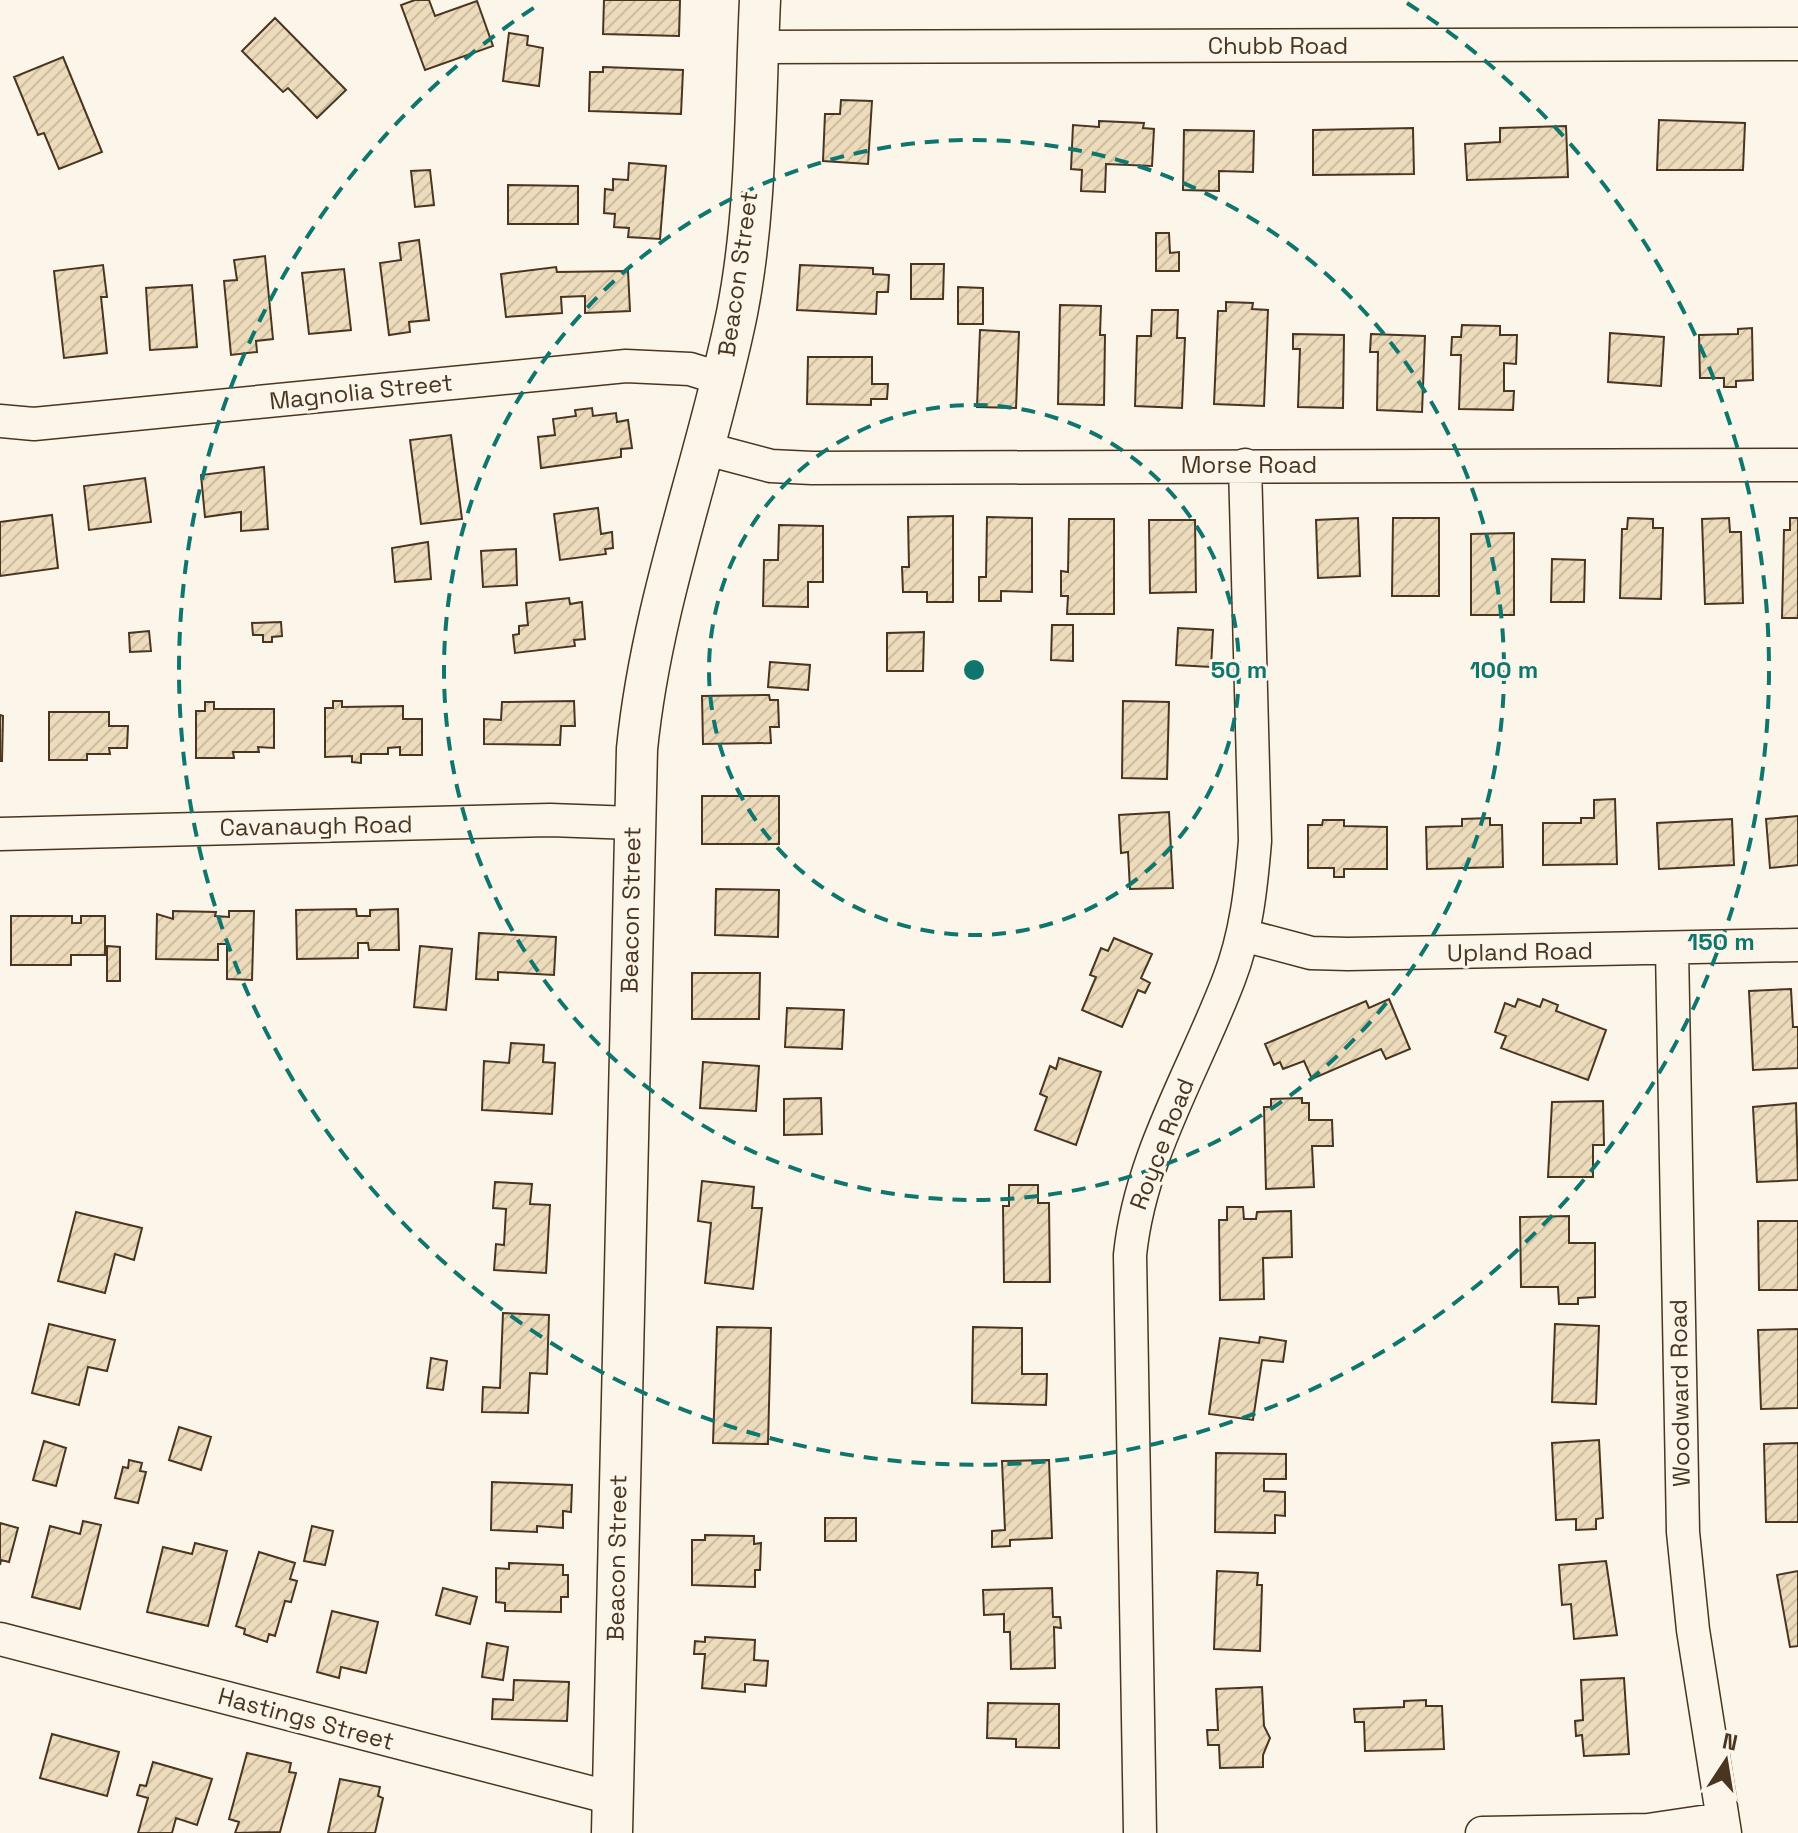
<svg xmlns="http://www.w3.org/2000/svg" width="1798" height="1833" viewBox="0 0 1798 1833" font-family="'Space Grotesk',sans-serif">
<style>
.building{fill:url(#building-hatch);stroke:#4a3520;stroke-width:2}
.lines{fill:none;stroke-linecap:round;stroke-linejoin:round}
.minor-casing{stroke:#4a3520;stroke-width:35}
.tertiary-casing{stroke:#4a3520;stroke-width:43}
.minor{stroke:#fbf6e9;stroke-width:32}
.tertiary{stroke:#fbf6e9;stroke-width:40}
.ring{fill:none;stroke:#0f766e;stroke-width:4;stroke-dasharray:14 10}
.labels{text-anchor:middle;stroke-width:6;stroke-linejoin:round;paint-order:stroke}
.street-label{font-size:24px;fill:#4a3520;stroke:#fbf6e9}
.centre{fill:#0f766e;stroke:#fbf6e9;stroke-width:4}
.ring-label{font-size:24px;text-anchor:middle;font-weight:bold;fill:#0f766e;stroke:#fbf6e9;stroke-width:6;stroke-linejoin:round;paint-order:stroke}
</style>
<defs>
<pattern id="building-hatch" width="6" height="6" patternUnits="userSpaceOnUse" patternTransform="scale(2)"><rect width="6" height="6" fill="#ecdcbc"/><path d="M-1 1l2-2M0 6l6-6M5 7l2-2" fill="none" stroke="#ccbda1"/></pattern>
</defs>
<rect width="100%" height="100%" fill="#fbf6e9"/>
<path class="building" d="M415 0H429L435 16 477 1 493 46 425 70 401 5Z
M604 0H680L679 36 603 34Z
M275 18 346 90 317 118 288 88 283 92 242 51Z
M509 33 528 36 527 45 543 48 539 86 503 81Z
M63 57 102 152 59 169 44 133 38 135 14 77Z
M603 67 683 70 681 114 589 111 590 72H603Z
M841 100 872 101 868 164 823 161 825 114H840Z
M1659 120 1745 123 1743 170H1657Z
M1099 121 1144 123 1143 128 1154 129 1152 166 1106 164 1105 192 1081 191 1082 170 1071 169 1073 125 1099 127Z
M1566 126 1568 177 1467 180 1465 144 1500 142V128Z
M1413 128 1414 174 1313 175V130Z
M1184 130 1254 131 1253 172 1219 171V191L1183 190Z
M629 163 666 166 660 239 628 237 629 228 614 227 615 214 604 213 605 189 613 190V179L628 180Z
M430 170 434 205 415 207 411 171Z
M508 185 578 186V224H508Z
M1156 233H1169L1170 253 1179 252V271H1156Z
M419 240 429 320 409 322 410 332 389 335 380 263 401 260 399 243Z
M265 256 273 339 256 341 257 352 231 355 224 281 237 280 234 260Z
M911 264H944L943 299H911Z
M103 265 107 297H101L107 353 64 358 54 271Z
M800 265 873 268V274L889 275 888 292H877L876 314 797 310Z
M556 267 557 272 628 271 630 311 585 313V296L561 297 562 313 506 317 501 274Z
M344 269 351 330 309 334 302 273Z
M192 285 197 347 150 350 146 288Z
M958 287 983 288V324H958Z
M1226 302 1253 303 1252 309 1268 310 1264 406 1214 404 1218 311H1226Z
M1060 305 1101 306 1100 335H1105L1104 405 1058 404Z
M1152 310H1178L1177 338H1185L1182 408 1135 406 1137 336H1151Z
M1462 325 1500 326V335H1517L1516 364 1504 363V391H1514L1513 410 1459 409 1461 355H1451L1452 337H1461Z
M1752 328 1753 380 1736 381V387H1724V378H1700L1699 335 1738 334V329Z
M980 330 1019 332 1016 408 977 407Z
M1610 333 1664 337 1661 386 1608 382Z
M1293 334 1344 335 1343 408 1298 407 1300 349H1293Z
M1371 334 1425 336 1422 412 1377 410 1378 352H1370Z
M808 357H872V384H888L887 399H871V405L807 404Z
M592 408 593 416 616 413 617 422 628 420 632 448 621 449V457L541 468 538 437 555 435 553 419 576 416 575 410Z
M451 435 462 519 421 524 410 440Z
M264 467 268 529 241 531V512L205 517 201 475Z
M145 478 151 522 89 530 84 486Z
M598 508 601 534 612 532 613 548 605 549 606 554 560 560 554 514Z
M52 515 58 568 0 576V522Z
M953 516V602H927V592H903L902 567H909L908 517Z
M987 517 1032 518V592L1001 591V601H979V577H986Z
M1358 518 1360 576 1318 578 1316 520Z
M1393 518H1439V596H1392Z
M1628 518 1653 519V528H1663L1661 599 1620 598 1622 529H1627Z
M1729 518 1730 532H1741L1743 603 1705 604 1702 519Z
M1790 518H1798V618H1782L1784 530H1790Z
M1069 519H1114V614H1067L1068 596H1061V571L1068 572Z
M1149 520H1195L1196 592 1150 593Z
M779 525 823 526V582H808V607L763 606 764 560H778Z
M1514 533V615H1471V534Z
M428 542 431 579 395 582 392 548Z
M516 549 517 585 483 587 481 551Z
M1552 559 1585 560 1584 602H1551Z
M569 598 570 604 582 602 585 639 574 640 575 646 515 653 513 635 519 634V626L528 625 526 603Z
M281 622 282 636 272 637V642H263V635H253L252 623Z
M1052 625H1073V661L1051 660Z
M1178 628 1213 630 1211 667 1176 665Z
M149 631 151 651 130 652 129 633Z
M924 632 923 671H887V633Z
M770 662 810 665 808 690 768 687Z
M769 695 770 700H778L779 727H770L771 743 703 744 702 696Z
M333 701H342V707L403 706V719H422V755H400V747L388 748V754H361V763L352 762V756L325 757V708H333Z
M574 701 575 726H561L560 745 484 744V719L501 720 502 702Z
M1123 701 1169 702 1167 779 1122 778Z
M205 702H214V709H274V748L258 747 259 752H233L234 758H196V711H205Z
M49 712H109V726H128L127 748H109L110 754H87V760H49Z
M0 715 3 716 2 761H0Z
M702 796H779V844H702Z
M1615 799 1617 864 1543 865V823H1581V818H1594V800Z
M1169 812 1173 888 1130 889 1128 852 1121 853 1119 815Z
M1798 816V865L1770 868 1766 819Z
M1490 818V825H1502L1503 867 1427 869 1426 827 1462 826V819Z
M1732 819 1734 865 1659 869 1657 823Z
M1323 820H1344V826L1387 827V869H1344V877H1334V868H1308V825H1322Z
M716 889 779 890 778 937 715 935Z
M356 909 357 916H370V910L398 909 399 950H369L368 943H358V958L297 959 296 910Z
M173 911 216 912 215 916 229 917V911H254L252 980 227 979V944H218V960L156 959 157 914 173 919Z
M11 916H72V923H81V916H105V955H71V965H11Z
M479 933 556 937 554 975 498 972V980L476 979Z
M1114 938 1152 954 1141 978 1150 983 1145 993 1138 990 1122 1027 1082 1010 1096 977 1090 975 1101 948 1108 951Z
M107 946 120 947V981H107Z
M420 946 452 949 446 1010 414 1007Z
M692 973H760L759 1019H692Z
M1791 989 1793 1027H1798V1068L1753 1070 1749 991Z
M1389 999 1410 1049 1386 1059 1381 1049 1312 1079 1304 1061 1283 1069 1280 1062 1274 1065 1265 1044 1366 1001 1369 1008Z
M1518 999 1540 1007 1543 999 1558 1005 1556 1011 1606 1030 1588 1080 1501 1048 1506 1036 1495 1032 1505 1003 1515 1007Z
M787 1008 844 1010 842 1049 785 1047Z
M511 1043 544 1045 543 1062 555 1063 552 1114 482 1110 484 1061 509 1063Z
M1059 1058 1101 1072 1076 1145 1035 1130 1047 1097 1040 1094 1050 1066 1056 1069Z
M703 1062 759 1066 756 1111 700 1108Z
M821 1098 822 1134 784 1135V1099Z
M1302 1098V1103H1309V1120H1332L1333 1146H1312L1314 1187 1266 1189 1264 1107H1271V1099Z
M1603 1101 1604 1145H1593V1177H1548L1552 1102Z
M1796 1103 1798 1180 1757 1182 1753 1107Z
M702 1181 754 1187 752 1208H762L753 1289 705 1283 711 1223 698 1221Z
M495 1182 532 1184 530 1204 550 1205 546 1273 494 1270 496 1244 504 1245 506 1209 493 1208Z
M1009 1185H1038V1203H1049L1050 1282H1004L1003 1206H1009Z
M1227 1207H1243L1244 1219H1256L1257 1212 1291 1211 1292 1257 1263 1258 1264 1299 1220 1300 1219 1220H1227Z
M76 1212 142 1228 134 1260 115 1254 105 1293 58 1281Z
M1569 1216V1243H1595V1297L1578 1298V1304H1559L1558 1287H1521L1520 1217Z
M1758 1221H1798V1290H1759Z
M503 1313 549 1315 547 1374 530 1373 528 1413 482 1412 483 1387 500 1388Z
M49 1324 115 1340 107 1371 88 1367 79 1405 32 1393Z
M1555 1324 1599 1326 1596 1404 1552 1402Z
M717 1327 771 1328 768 1444 713 1443Z
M973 1327 1022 1328V1374H1047L1046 1405 972 1403Z
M1798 1329V1408L1761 1409 1758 1330Z
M1260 1337 1286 1341 1283 1362 1262 1360 1253 1420 1209 1414 1220 1338 1259 1343Z
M431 1358 447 1361 443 1390 427 1388Z
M179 1427 211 1437 201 1470 169 1460Z
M1599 1440 1603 1518 1596 1519V1529L1576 1530V1519L1556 1520 1552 1443Z
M44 1441 66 1448 56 1486 33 1480Z
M1798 1443V1522H1766L1764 1444Z
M1216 1453 1286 1454V1479H1264V1491L1285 1492V1516L1275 1515V1533L1215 1532Z
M129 1460 142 1463 140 1471 146 1472 138 1503 115 1498 123 1467 128 1468Z
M1049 1460 1052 1538 1010 1540V1546L992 1547V1531L1005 1530 1002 1461Z
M492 1482 572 1485 571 1512 563 1511V1528L537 1526V1532L491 1530Z
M825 1518H856V1541H825Z
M83 1521 101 1525 80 1609 32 1597 50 1526 80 1534Z
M0 1523 18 1528 9 1562 1 1560 0 1565Z
M312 1526 333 1531 325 1565 304 1561Z
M705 1535 754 1536V1544L761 1543 760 1570H755V1587L692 1585V1540H705Z
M195 1543 227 1551 208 1626 147 1612 163 1547 192 1554Z
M259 1552 295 1563 290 1579 297 1581 291 1602 285 1601 275 1636 269 1634 267 1642 244 1634 245 1629 236 1626Z
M1606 1561 1617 1635 1574 1639 1571 1604 1562 1605 1559 1565Z
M509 1563 563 1565V1575H568V1597H561V1612L505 1611V1603L496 1602V1568L509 1569Z
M1217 1571 1258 1573 1257 1585H1262L1260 1651 1214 1649Z
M1798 1571V1646L1790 1647 1777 1575Z
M443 1588 477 1597 470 1624 436 1615Z
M1052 1588 1053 1617H1060L1061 1628 1054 1627 1055 1668 1011 1669 1010 1632H1004V1614L984 1615 983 1590Z
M332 1611 378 1622 366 1673 341 1667 339 1678 317 1672Z
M705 1637 755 1640 754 1660 768 1661 766 1686 745 1684V1692L702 1688 705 1654H694L695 1641 705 1642Z
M487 1643 508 1647 503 1680 482 1677Z
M1624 1678 1629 1754 1584 1756 1582 1735 1576 1736 1575 1721 1583 1720 1581 1680Z
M514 1680 569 1682 567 1721 492 1719 493 1699 513 1700Z
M1262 1687 1264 1726 1270 1738 1263 1755V1767L1220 1768 1219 1745H1208L1207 1730H1218L1216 1689Z
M1426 1700V1706H1442L1444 1749 1365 1751 1364 1722H1355L1354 1709 1404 1707V1701Z
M988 1703 1059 1704V1748L1016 1747V1739L987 1738Z
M52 1734 119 1752 107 1796 40 1778Z
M247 1753 291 1763 289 1772 296 1773 280 1832 235 1833 239 1822 229 1819Z
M153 1762 212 1779 197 1825 176 1818 172 1833H138L148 1798 137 1795 140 1785 146 1786Z
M340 1779 380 1787 378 1796 383 1798 375 1833H328Z"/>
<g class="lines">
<g class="minor-casing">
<path id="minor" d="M758 47 1798 44
M0 421 34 424 626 366 690 369 722 379
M703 448 771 466 812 468 1798 465
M0 834 550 820 633 823
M1243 935 1311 953 1348 954 1798 945
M1672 949 1683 1532 1693 1630 1725 1833
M0 1639 612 1798
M1140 1833 1130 1255C1140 1156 1194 1071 1229 979 1246 935 1251 889 1255 841L1245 465
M1482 1833 1648 1830 1722 1819"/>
</g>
<g class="tertiary-casing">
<path id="tertiary" d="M612 1833 637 749C652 599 707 460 737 313 757 211 755 104 760 0"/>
</g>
<use href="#minor" class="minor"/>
<use href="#tertiary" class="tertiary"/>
</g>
<g class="ring">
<circle cx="974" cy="670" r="265"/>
<circle cx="974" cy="670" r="530"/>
<path d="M1407 3A795 795 0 1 1 541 3"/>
</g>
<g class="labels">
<g class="street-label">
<text x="1278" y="54">Chubb Road</text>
<text transform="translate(738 274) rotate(-82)" y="8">Beacon Street</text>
<text transform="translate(361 392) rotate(-6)" y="8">Magnolia Street</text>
<text x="1249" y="473">Morse Road</text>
<text transform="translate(316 826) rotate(-1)" y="8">Cavanaugh Road</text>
<text transform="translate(631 910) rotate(-89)" y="8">Beacon Street</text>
<text transform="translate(1520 952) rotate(-1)" y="8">Upland Road</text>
<text transform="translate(1162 1144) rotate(-69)" y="8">Royce Road</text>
<text transform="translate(1680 1393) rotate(-91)" y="8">Woodward Road</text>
<text transform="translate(617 1558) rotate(-89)" y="8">Beacon Street</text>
<text transform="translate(306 1719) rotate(15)" y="8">Hastings Street</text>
</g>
</g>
<circle cx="974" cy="670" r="12" class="centre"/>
<g class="ring-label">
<text x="1239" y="678">50 m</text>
<text x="1504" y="678">100 m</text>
<text x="1721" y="950">150 m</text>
</g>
<g transform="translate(1726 1761) rotate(12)" stroke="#fbf6e9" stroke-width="6" paint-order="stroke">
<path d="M0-6L14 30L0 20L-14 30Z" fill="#4a3520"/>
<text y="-12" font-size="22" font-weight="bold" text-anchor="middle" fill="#4a3520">N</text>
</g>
</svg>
